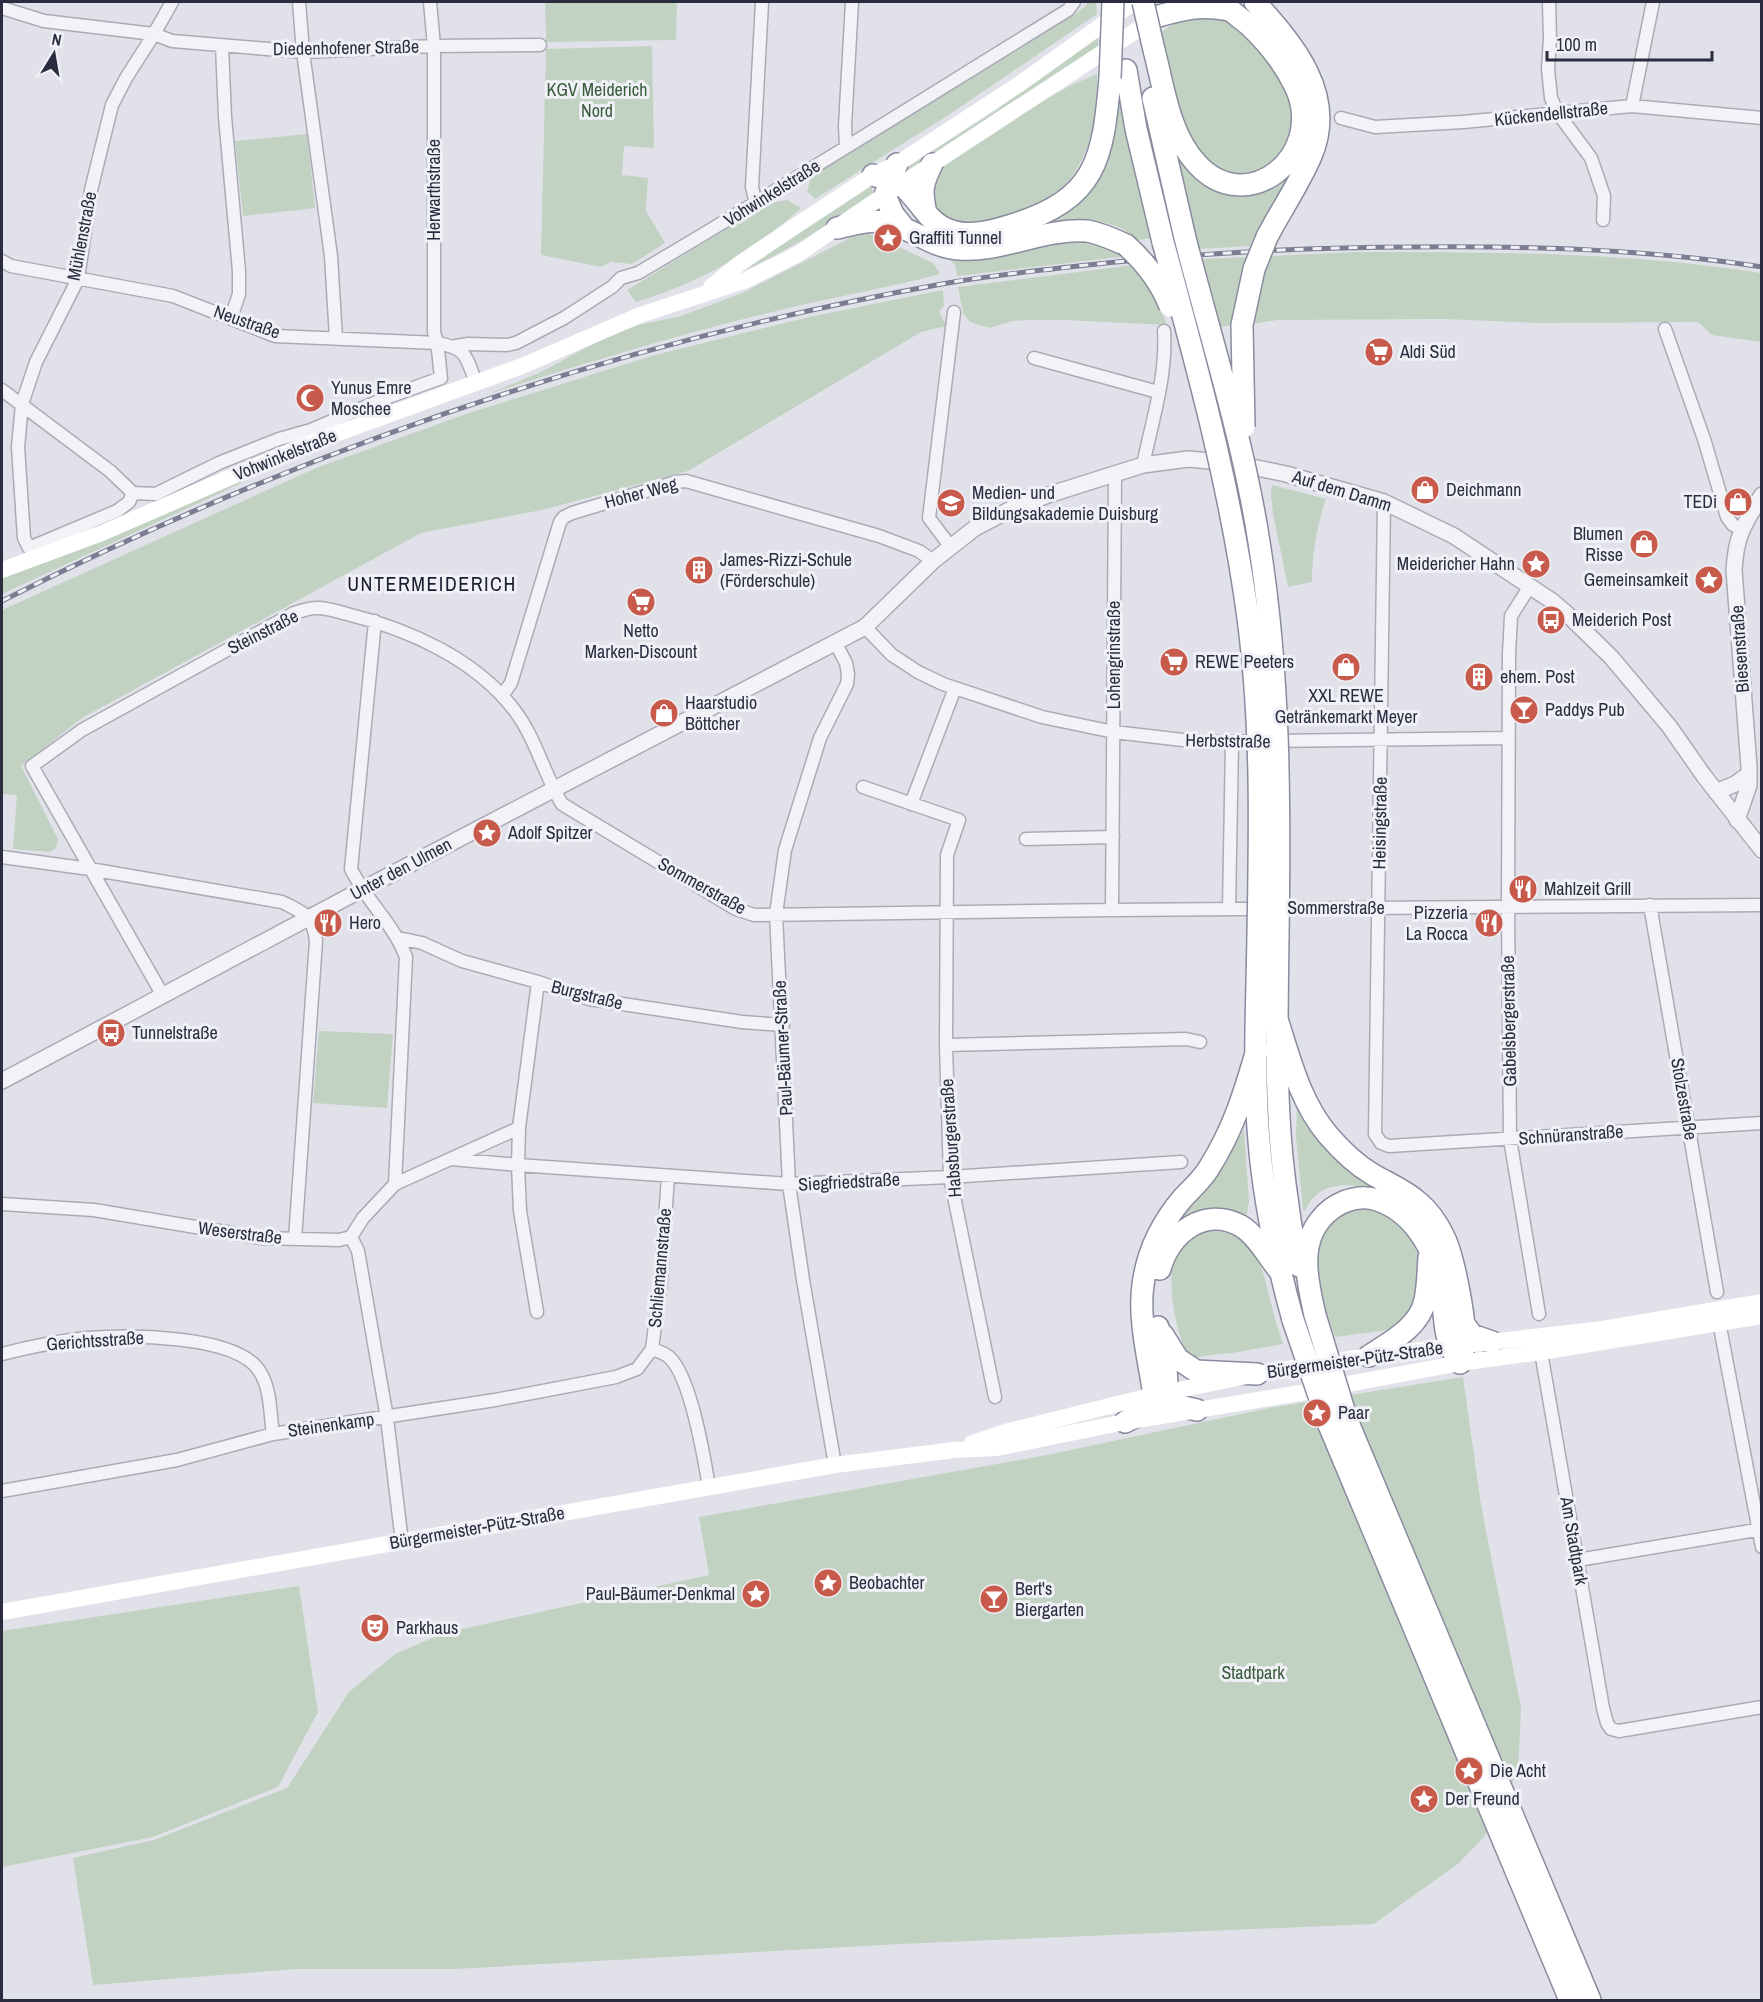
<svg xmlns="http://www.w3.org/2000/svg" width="1763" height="2002" viewBox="0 0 1763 2002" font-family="'Archivo Narrow',sans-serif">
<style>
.green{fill:#c2d2c2}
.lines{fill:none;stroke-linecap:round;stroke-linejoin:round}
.minor-casing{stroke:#aaabb6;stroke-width:15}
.tertiary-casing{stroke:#aaabb6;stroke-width:18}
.motorway-casing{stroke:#898b9f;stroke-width:24}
.minor{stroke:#f3f3f7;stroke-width:12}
.tertiary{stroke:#f3f3f7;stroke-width:15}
.secondary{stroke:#fff;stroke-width:16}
.motorway{stroke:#fff;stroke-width:21}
.rail-casing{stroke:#7b7d92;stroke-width:5}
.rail{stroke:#f0f1f6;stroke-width:3;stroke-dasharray:9;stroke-linecap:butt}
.motorway-bridge-casing{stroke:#898b9f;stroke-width:24;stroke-linecap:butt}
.motorway-bridge{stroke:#fff;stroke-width:21}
.labels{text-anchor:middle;stroke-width:6;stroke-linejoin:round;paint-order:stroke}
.street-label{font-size:18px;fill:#2a2c40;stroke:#f0f1f6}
.park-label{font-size:18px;fill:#385b3b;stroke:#f0f1f6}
.poi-label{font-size:18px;fill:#2a2c40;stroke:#f0f1f6;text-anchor:start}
.neighbourhood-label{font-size:20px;letter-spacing:1.5px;fill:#1c1d30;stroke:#f0f1f6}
</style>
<rect width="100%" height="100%" fill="#e1e2e9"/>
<path class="green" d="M545 2H677L676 40 546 42Z
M1088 2H1096L1097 14 953 112 815 199 807 191 811 177 1078 12 1085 7Z
M1200 12 1230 21 1270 58 1294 108 1293 137 1278 160 1257 172 1245 174 1229 173 1215 168 1202 160 1179 117 1161 45V32L1186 16Z
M1098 34V49L902 175 906 168 995 111Z
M652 46 654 148 624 146 622 175 648 178 646 211 665 243 632 264 611 262 601 267 541 255 546 49Z
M1097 74C1098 123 1088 176 1043 203 1030 210 1014 215 1000 218 972 226 955 227 932 208L931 180 936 172C987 137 1039 97 1097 74Z
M1118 89 1152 238 1138 240C1108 212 1070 222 1033 226L1069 205Z
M307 134 315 208 243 216 235 141Z
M1178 162 1184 163 1216 186 1295 165 1251 246 1199 249Z
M872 185 873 194C832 223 789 250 743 271L852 194Z
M787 200 801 208C750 254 702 282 636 302L627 290 757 210 771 203Z
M864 231 933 263 940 274C889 288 837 296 785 309 685 332 586 363 488 394L541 372 608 336 638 325 678 317 740 294Z
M1070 240H1093L1128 256 957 276 955 265 948 258Z
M1356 252C1492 252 1627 252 1761 273V342L1712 335 1698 322 1541 323 1444 319 1277 320 1253 324 1259 291 1269 256Z
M1247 257 1238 291 1233 325 1219 327 1201 259Z
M1134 265 1155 293 1167 325 1065 320H1028L1012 321 990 328 970 322 963 313 958 287Z
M943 290 944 306 939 311 946 326 921 332 688 471 542 510 421 533 82 718 21 766 58 839 56 848 49 852 13 849 17 795 2 794V610L316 468 469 413 655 355 809 317Z
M242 477 244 482 2 594V575Z
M1272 485 1326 499C1317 525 1312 554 1312 582L1288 587 1273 514 1271 494Z
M319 1031 393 1034 387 1108 313 1103Z
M1297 1102 1389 1192C1358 1185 1321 1175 1305 1211L1303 1210 1296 1137Z
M1244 1130 1249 1202 1246 1220 1168 1232 1224 1162Z
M1375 1206 1400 1223 1416 1250 1421 1267 1419 1300 1397 1329 1335 1337 1313 1273 1311 1257 1335 1212Z
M1208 1231C1257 1230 1261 1265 1271 1303 1274 1317 1279 1331 1283 1344L1232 1353 1203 1356 1193 1359C1181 1346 1179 1332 1175 1316 1169 1282 1165 1239 1208 1231Z
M1463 1377 1481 1505 1521 1708 1518 1772 1484 1837 1459 1863 1374 1924 900 1944 455 1969H296L93 1985 73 1858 154 1840 287 1788 349 1692 395 1654 444 1633 709 1575 699 1517 1047 1455 1269 1408Z
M299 1586 318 1712 278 1787 153 1837 2 1867V1631Z"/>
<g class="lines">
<g class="minor-casing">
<path id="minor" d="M299 2 303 52 331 256 336 338
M1549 2 1550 38 1548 69 1551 98 1557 112 1591 158 1604 196 1603 220
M2 8 44 21 154 34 172 41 303 52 434 46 540 45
M222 46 225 117 239 271V294L231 318
M1632 106 1653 2
M1341 118 1375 127 1463 122 1632 106 1762 118
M846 146 845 126 852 2
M756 204 752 187 762 2
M2 261 11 266 173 296 275 336 438 343C468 349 465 356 476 382
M1665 329 1704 439 1727 517 1733 525 1741 529
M456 346 468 344 507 345 516 343 564 318 612 287 621 278 638 273C783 188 925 98 1068 10L1074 2
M1034 358 1158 392
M2 390 110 471 133 493
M1143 465C1152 421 1167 376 1164 331
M133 493 156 494 219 463 279 439 311 430 391 396 441 378C439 363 439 346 434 332V46L430 2
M133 493 129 502 117 511 29 548 24 538 18 447 22 404 36 362 78 279 91 190 112 105 126 78 154 34 172 2
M1384 502 1375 1134 1381 1143 1389 1146 1762 1123
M950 546 929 518 954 312
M1530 586 1511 616 1509 654 1508 906 1510 1139 1539 1314
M375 621 351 869C367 902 393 923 406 957L395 1184
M865 627 892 655 918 672 943 684 1042 717 1114 732 1200 742 1508 738
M502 696 511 683 560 522 564 517 572 513 676 482 686 481 879 536 919 551 933 561
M863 787 959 820 947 855 946 1045 950 1177 995 1397
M911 804 955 688
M1026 839 1113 837
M2 857 90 869 282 902C304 913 313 915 316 941L295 1239
M1650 905 1717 1292
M1229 909 1232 742
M1112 910 1115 473
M398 938 422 943 462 961 538 982 589 999 742 1022 783 1025
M162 994 32 766 82 730 294 613C301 611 309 608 316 608 326 607 338 612 347 614 408 629 476 659 515 711 536 739 544 774 562 804L736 909 754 915 1112 910 1762 905
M946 1045 1186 1039 1200 1042
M451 1159 518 1165 519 1128
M668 1176 661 1280 652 1349C658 1351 664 1353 669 1357 691 1377 704 1457 709 1487
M2 1204 94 1210 261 1238 339 1240 351 1237 363 1218 395 1184 519 1128 538 982
M351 1237 358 1251 387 1418 402 1542
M537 1312 520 1211 518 1165 789 1184 950 1177 1181 1162
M1719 1322 1762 1547
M1541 1352 1603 1708 1607 1723 1611 1729 1619 1731 1762 1707
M2 1354C29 1347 58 1341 87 1338 126 1335 238 1334 260 1372 271 1389 270 1415 273 1434
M835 1465 803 1280 789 1184 776 914 785 850 820 738 847 684 848 674 846 663 835 642
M2 1491 177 1460 273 1434 495 1400 616 1377 637 1369 652 1349
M1578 1560 1762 1529"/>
</g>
<g class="tertiary-casing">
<path id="tertiary" d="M1716 792 1735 784 1749 774
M1737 820 1749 785V767L1734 570C1736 535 1744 524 1762 495
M2 1081 361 890 865 627 933 561 975 528 1013 508 1048 495 1143 465 1188 459 1233 463 1286 474 1384 502 1454 536 1552 601 1567 614 1611 657 1669 726 1704 776 1762 850"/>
</g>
<g class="motorway-casing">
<path id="motorway" d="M1255 2C1294 45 1337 95 1311 156 1299 184 1281 210 1267 237
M1159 16C1187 8 1200 5 1229 10
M1154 50C1164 88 1169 134 1197 164 1247 219 1326 156 1296 88 1285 65 1268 43 1250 26 1240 17 1230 12 1223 2
M1126 70 1136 129 1163 242
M1153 98 1185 238
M897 164 885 195 893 214 905 229
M873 175C883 178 895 180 903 186 919 200 928 223 949 230 969 238 993 231 1012 225 1097 199 1103 159 1110 78
M926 213C921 191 922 184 932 164
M837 228C852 225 868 219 883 222 911 226 931 248 960 249 1002 252 1044 228 1087 231 1100 233 1113 239 1126 245
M1258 936C1257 1004 1253 1073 1259 1141 1264 1202 1277 1262 1293 1320
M1278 936C1277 1024 1274 1111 1287 1198 1290 1221 1293 1244 1299 1266
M1277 1019C1290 1059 1300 1102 1328 1135 1340 1149 1355 1164 1372 1174 1387 1183 1405 1190 1418 1202 1429 1211 1439 1226 1445 1239 1454 1259 1467 1324 1464 1346 1463 1351 1462 1357 1460 1363
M1160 1269C1169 1233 1205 1206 1241 1226 1256 1235 1267 1255 1278 1269
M1315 1315C1308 1284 1298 1246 1321 1219 1333 1204 1355 1194 1374 1199 1410 1209 1432 1244 1440 1280 1445 1301 1442 1327 1451 1347 1453 1353 1457 1358 1460 1363
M1464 1324 1472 1335 1492 1342
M1163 1335 1178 1359 1196 1371 1257 1374
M1369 1356C1390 1342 1420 1327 1425 1300 1428 1286 1428 1271 1429 1257
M1197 1410 1175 1405 1154 1395C1149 1361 1138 1319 1143 1285 1147 1253 1161 1224 1182 1199 1191 1189 1202 1180 1209 1168 1234 1128 1244 1094 1257 1050
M1347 1420 1590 2000
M1125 1422C1136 1416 1150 1412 1160 1405 1175 1393 1161 1344 1158 1327
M1329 1425 1570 2000"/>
</g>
<use href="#minor" class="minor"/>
<use href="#tertiary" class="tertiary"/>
<path class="secondary" d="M711 287 739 264 797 225 873 175 897 164 1021 83 1134 2
M2 570 102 533 300 447 522 366 640 315 744 281 798 254 868 206 1157 17
M972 1443 1005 1432 1154 1395 1257 1374 1369 1356 1603 1329 1762 1302
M2 1612 835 1465 954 1450 997 1448 1125 1422 1300 1393 1460 1363 1541 1352 1762 1316"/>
<use href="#motorway" class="motorway"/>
<g class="rail-casing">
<path id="rail" d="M2 601C299 451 614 343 942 284 984 276 1027 272 1069 267 1184 254 1299 247 1415 247 1531 246 1647 249 1762 267"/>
</g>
<use href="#rail" class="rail"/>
<g class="motorway-bridge-casing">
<path id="motorway-bridge" d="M1143 2 1154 50
M1110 78 1113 2
M1185 238C1211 339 1243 439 1259 542 1280 673 1280 804 1278 936
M1163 242C1197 366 1231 490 1248 618 1262 724 1260 830 1258 936
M1126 245C1146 263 1160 281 1170 306
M1244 427 1242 325 1254 269 1267 237
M1315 1315 1347 1420
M1293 1320 1329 1425"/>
</g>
<use href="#motorway-bridge" class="motorway-bridge"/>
</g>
<defs>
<g id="sight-disc" transform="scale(1.5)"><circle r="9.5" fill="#c85a4b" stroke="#f0f1f6"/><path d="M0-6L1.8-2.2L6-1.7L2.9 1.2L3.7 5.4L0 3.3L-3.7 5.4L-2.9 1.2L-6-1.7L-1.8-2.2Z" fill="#fff"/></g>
<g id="supermarket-disc" transform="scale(1.5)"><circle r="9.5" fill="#c85a4b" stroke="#f0f1f6"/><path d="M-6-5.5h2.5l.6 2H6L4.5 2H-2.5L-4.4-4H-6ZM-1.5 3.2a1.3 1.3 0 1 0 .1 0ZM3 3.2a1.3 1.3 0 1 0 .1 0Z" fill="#fff"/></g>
<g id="mosque-disc" transform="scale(1.5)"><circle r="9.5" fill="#c85a4b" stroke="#f0f1f6"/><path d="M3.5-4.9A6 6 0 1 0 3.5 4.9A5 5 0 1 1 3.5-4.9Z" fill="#fff"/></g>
<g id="shop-disc" transform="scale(1.5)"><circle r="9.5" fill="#c85a4b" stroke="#f0f1f6"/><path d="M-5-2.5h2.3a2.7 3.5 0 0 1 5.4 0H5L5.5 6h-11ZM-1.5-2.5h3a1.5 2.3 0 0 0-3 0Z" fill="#fff"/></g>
<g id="university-disc" transform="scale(1.5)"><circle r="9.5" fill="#c85a4b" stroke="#f0f1f6"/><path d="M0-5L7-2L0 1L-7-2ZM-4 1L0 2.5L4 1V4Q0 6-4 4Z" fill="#fff"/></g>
<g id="building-disc" transform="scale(1.5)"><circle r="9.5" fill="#c85a4b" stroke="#f0f1f6"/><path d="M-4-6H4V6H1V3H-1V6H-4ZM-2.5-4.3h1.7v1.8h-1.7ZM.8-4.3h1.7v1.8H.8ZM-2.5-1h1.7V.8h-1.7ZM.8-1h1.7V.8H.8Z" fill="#fff"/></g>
<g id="bus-disc" transform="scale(1.5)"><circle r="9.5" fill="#c85a4b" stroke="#f0f1f6"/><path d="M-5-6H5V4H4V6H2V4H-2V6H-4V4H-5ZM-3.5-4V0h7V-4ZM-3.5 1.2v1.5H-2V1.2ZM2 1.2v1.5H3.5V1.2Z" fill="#fff"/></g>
<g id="bar-disc" transform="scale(1.5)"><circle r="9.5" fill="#c85a4b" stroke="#f0f1f6"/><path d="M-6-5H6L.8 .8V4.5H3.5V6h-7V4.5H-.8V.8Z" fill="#fff"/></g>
<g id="restaurant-disc" transform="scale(1.5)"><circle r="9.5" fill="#c85a4b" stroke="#f0f1f6"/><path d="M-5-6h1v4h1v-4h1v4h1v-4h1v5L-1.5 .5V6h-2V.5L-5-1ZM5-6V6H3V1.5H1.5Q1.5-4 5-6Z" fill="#fff"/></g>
<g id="theatre-disc" transform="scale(1.5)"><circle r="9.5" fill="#c85a4b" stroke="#f0f1f6"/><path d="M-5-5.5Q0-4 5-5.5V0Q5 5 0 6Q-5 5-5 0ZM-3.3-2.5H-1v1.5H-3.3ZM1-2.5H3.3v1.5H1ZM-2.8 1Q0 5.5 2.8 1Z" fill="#fff"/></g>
</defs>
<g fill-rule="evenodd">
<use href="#sight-disc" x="888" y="238"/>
<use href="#supermarket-disc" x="1379" y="352"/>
<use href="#mosque-disc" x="310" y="398"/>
<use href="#shop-disc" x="1425" y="490"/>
<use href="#shop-disc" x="1738" y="502"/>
<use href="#university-disc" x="951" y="503"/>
<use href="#shop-disc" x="1644" y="544"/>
<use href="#sight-disc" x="1536" y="564"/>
<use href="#building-disc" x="699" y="570"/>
<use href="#sight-disc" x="1709" y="580"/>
<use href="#supermarket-disc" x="641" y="602"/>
<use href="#bus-disc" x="1551" y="620"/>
<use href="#supermarket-disc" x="1174" y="662"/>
<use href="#shop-disc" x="1346" y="667"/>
<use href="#building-disc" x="1479" y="677"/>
<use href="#bar-disc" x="1524" y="710"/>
<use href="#shop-disc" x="664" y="713"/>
<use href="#sight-disc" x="487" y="833"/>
<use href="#restaurant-disc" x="1523" y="889"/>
<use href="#restaurant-disc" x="328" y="923"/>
<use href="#restaurant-disc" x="1489" y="923"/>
<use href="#bus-disc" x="111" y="1033"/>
<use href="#sight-disc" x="1317" y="1413"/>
<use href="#sight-disc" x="828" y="1583"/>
<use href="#sight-disc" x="756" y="1594"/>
<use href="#bar-disc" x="994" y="1599"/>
<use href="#theatre-disc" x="375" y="1628"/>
<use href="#sight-disc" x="1469" y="1771"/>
<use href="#sight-disc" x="1424" y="1799"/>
</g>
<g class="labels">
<g class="street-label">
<text transform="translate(346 48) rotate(-1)" y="6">Diedenhofener Straße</text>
<text transform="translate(1551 114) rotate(-6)" y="6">Kückendellstraße</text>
<text transform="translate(434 190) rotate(-90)" y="6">Herwarthstraße</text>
<text transform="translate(772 193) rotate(-32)" y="6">Vohwinkelstraße</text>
<text transform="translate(82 236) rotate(-79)" y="6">Mühlenstraße</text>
<text transform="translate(247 322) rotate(19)" y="6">Neustraße</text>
<text transform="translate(285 455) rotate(-22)" y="6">Vohwinkelstraße</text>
<text transform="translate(1342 491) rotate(17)" y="6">Auf dem Damm</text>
<text transform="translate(641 493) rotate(-15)" y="6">Hoher Weg</text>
<text transform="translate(263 632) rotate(-27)" y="6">Steinstraße</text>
<text transform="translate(1740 649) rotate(-94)" y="6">Biesenstraße</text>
<text transform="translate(1114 655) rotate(-90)" y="6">Lohengrinstraße</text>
<text transform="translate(1228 741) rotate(1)" y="6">Herbststraße</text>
<text transform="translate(1380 823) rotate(-89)" y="6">Heisingstraße</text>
<text transform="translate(401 869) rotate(-28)" y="6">Unter den Ulmen</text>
<text transform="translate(702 886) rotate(29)" y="6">Sommerstraße</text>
<text x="1336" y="914">Sommerstraße</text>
<text transform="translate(587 995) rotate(14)" y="6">Burgstraße</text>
<text transform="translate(1509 1021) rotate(-91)" y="6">Gabelsbergerstraße</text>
<text transform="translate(783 1048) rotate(-93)" y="6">Paul-Bäumer-Straße</text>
<text transform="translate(1684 1099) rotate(80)" y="6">Stolzestraße</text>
<text transform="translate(1571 1135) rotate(-4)" y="6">Schnüranstraße</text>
<text transform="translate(951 1138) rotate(-94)" y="6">Habsburgerstraße</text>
<text transform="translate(849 1182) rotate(-3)" y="6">Siegfriedstraße</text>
<text transform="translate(240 1233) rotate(7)" y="6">Weserstraße</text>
<text transform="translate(660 1268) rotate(-85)" y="6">Schliemannstraße</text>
<text transform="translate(95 1341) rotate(-4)" y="6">Gerichtsstraße</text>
<text transform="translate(1355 1360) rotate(-8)" y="6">Bürgermeister-Pütz-Straße</text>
<text transform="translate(331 1425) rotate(-8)" y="6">Steinenkamp</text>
<text transform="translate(477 1528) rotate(-10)" y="6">Bürgermeister-Pütz-Straße</text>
<text transform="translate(1574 1541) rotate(80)" y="6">Am Stadtpark</text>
</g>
<g class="park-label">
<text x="597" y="96">KGV Meiderich<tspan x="597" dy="21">Nord</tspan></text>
<text x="1253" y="1679">Stadtpark</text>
</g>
<g class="poi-label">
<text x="909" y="244">Graffiti Tunnel</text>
<text x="1400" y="358">Aldi Süd</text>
<text x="331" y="394">Yunus Emre<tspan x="331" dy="21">Moschee</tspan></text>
<text x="1446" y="496">Deichmann</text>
<text x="972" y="499">Medien- und<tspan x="972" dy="21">Bildungsakademie Duisburg</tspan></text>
<text x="1717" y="508" text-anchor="end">TEDi</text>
<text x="1623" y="540" text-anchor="end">Blumen<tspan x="1623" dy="21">Risse</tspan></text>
<text x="720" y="566">James-Rizzi-Schule<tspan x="720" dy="21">(Förderschule)</tspan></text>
<text x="1515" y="570" text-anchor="end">Meidericher Hahn</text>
<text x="1688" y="586" text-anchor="end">Gemeinsamkeit</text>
<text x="1572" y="626">Meiderich Post</text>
<text x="641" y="637" text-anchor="middle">Netto<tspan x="641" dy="21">Marken-Discount</tspan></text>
<text x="1195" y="668">REWE Peeters</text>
<text x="1500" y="683">ehem. Post</text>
<text x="1346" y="702" text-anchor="middle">XXL REWE<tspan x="1346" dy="21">Getränkemarkt Meyer</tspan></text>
<text x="685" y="709">Haarstudio<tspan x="685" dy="21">Böttcher</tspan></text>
<text x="1545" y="716">Paddys Pub</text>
<text x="508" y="839">Adolf Spitzer</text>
<text x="1544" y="895">Mahlzeit Grill</text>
<text x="1468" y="919" text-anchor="end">Pizzeria<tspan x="1468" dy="21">La Rocca</tspan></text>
<text x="349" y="929">Hero</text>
<text x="132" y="1039">Tunnelstraße</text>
<text x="1338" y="1419">Paar</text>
<text x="849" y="1589">Beobachter</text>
<text x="1015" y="1595">Bert's<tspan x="1015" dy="21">Biergarten</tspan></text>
<text x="735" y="1600" text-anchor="end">Paul-Bäumer-Denkmal</text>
<text x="396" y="1634">Parkhaus</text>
<text x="1490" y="1777">Die Acht</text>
<text x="1445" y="1805">Der Freund</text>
</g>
<g class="neighbourhood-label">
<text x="432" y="591">UNTERMEIDERICH</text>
</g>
</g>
<rect width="1763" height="2002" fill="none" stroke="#2a2c40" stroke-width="6"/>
<g transform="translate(54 54) rotate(11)" stroke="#f0f1f6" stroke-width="4.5" paint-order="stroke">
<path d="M0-4.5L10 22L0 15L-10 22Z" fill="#2a2c40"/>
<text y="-9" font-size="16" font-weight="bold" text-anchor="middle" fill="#2a2c40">N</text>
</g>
<path d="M1547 51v9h165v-9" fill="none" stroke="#2a2c40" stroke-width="3"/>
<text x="1556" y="51" font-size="18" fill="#2a2c40" stroke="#f0f1f6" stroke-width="4.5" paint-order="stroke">100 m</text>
</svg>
